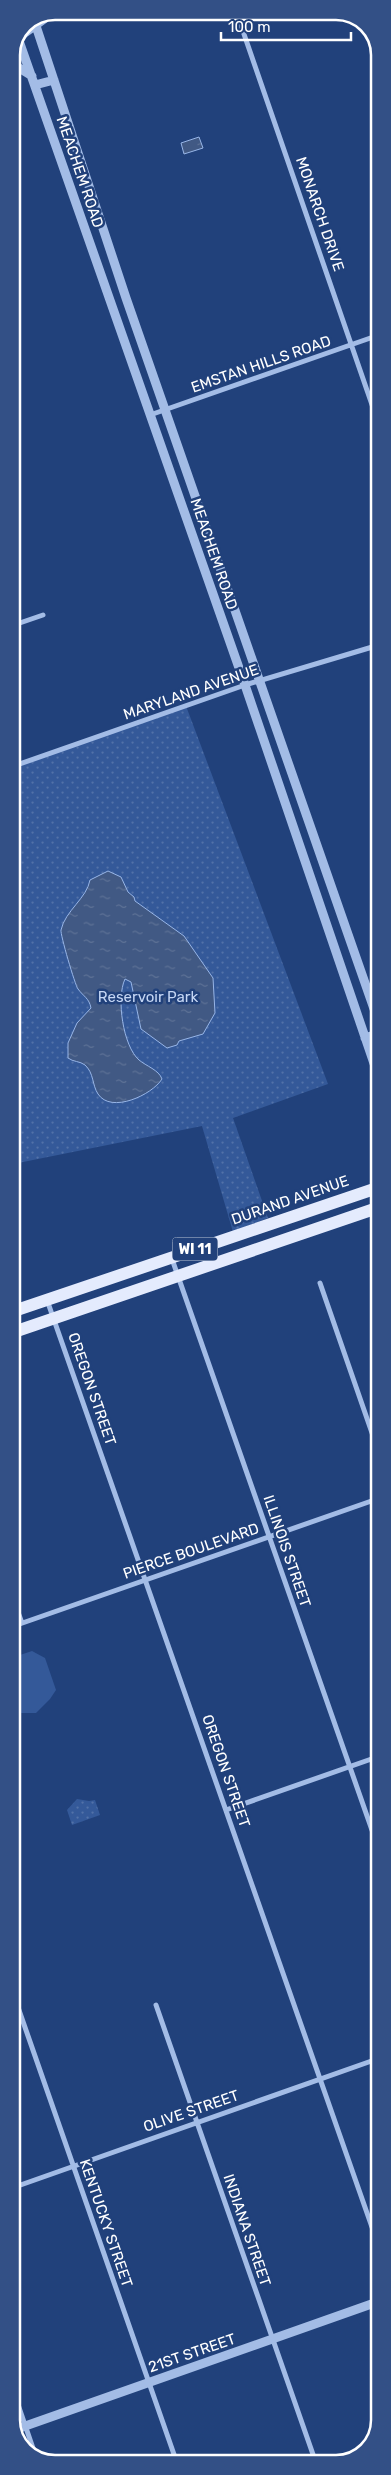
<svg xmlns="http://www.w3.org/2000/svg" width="391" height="2475" viewBox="0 0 391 2475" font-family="Rubik,sans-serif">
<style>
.grass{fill:#345999}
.park{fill:url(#park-dots)}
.water{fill:url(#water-ripples);stroke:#97b5e7}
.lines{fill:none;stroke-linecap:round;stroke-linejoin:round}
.minor{stroke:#a3bce6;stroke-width:5}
.tertiary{stroke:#a3bce6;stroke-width:9}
.primary{stroke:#e4ebfd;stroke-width:12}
.labels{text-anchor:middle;stroke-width:5;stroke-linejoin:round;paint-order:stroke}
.shield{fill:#21417b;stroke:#bcc6d7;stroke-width:1}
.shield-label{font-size:14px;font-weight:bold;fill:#fff}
.street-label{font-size:15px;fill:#fff;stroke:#21417b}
.park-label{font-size:15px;fill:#c6d7f5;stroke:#21417b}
.rim{fill:none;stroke:#fff;stroke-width:2.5}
</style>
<defs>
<pattern id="park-dots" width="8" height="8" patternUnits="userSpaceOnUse" patternTransform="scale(1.25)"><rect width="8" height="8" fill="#345999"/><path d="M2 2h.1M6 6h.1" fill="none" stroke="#5272a8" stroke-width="1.8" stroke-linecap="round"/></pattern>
<pattern id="water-ripples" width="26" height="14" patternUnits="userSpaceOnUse" patternTransform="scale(1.25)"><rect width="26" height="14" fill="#415984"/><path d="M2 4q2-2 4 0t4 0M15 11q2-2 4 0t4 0" fill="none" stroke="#5e7296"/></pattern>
</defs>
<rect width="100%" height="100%" fill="#21417b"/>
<path class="grass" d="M32 1651 45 1658 56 1690 50 1699 36 1713H15L11 1710V1658Z"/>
<path class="park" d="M186 706 328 1084 233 1118 268 1218 233 1232 202 1126 18 1163 11 1155V767Z
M77 1799 89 1801 95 1800 100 1815 72 1825 67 1810Z"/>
<path class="water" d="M199 137 203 148 184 154 181 143Z
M108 871 121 877 128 892 134 897 135 901 184 936 213 978 215 1013 203 1034 179 1041 177 1045 167 1048 141 1029 131 982 125 979C116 998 123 1046 139 1060 146 1066 159 1070 162 1079 152 1095 111 1114 98 1094 92 1085 94 1073 85 1065 80 1061 73 1062 68 1058V1043L77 1023 91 1008C89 998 84 997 78 989 75 985 60 934 61 930 65 911 87 898 90 880Z"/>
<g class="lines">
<path class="minor" d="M236 11 379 425
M150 415 379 335
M11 626 43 615
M11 767 245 685 379 645
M172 1259 380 1853
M320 1283 380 1456
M47 1300 380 2250
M11 1593 22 1623
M11 1627 380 1498
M226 1810 380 1756
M12 1990 177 2463
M156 2005 316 2463
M12 2188 380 2058
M12 2387 36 2457"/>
<path class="tertiary" d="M34 20 126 298 380 1026
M19 37 55 11
M18 38 245 685 380 1081
M11 63 32 76
M35 85 54 80
M365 1038 380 1033
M14 2430 380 2301"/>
<path class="primary" d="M11 1312 380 1187
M11 1333 380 1207"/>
</g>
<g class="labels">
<rect class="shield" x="172.5" y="1237.5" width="45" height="23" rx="4"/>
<g class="shield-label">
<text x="195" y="1254">WI 11</text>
</g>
<g class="street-label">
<text transform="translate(80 172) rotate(71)" y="5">MEACHEM ROAD</text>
<text transform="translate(320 214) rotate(71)" y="5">MONARCH DRIVE</text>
<text transform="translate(261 364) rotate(-19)" y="5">EMSTAN HILLS ROAD</text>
<text transform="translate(214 554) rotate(71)" y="5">MEACHEM ROAD</text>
<text transform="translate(191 692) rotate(-19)" y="5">MARYLAND AVENUE</text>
<text transform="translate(290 1200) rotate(-19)" y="5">DURAND AVENUE</text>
<text transform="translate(92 1389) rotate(71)" y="5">OREGON STREET</text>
<text transform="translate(191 1551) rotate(-19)" y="5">PIERCE BOULEVARD</text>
<text transform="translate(287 1551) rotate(71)" y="5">ILLINOIS STREET</text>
<text transform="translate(226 1771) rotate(71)" y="5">OREGON STREET</text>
<text transform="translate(191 2111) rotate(-19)" y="5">OLIVE STREET</text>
<text transform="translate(106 2223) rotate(71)" y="5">KENTUCKY STREET</text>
<text transform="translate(247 2230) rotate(71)" y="5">INDIANA STREET</text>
<text transform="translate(192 2353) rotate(-19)" y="5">21ST STREET</text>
</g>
<g class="park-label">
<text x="148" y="1002">Reservoir Park</text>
</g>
</g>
<path d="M0 0H391V2475H0ZM55 20H336A35 35 0 0 1 371 55V2420A35 35 0 0 1 336 2455H55A35 35 0 0 1 20 2420V55A35 35 0 0 1 55 20Z" fill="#335086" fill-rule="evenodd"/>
<path class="rim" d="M55 20H336A35 35 0 0 1 371 55V2420A35 35 0 0 1 336 2455H55A35 35 0 0 1 20 2420V55A35 35 0 0 1 55 20Z"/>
<path d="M221 32v8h130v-8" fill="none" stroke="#ffffff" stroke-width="2.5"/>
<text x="228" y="32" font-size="15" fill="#ffffff" stroke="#21417b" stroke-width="4" paint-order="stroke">100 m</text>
</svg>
